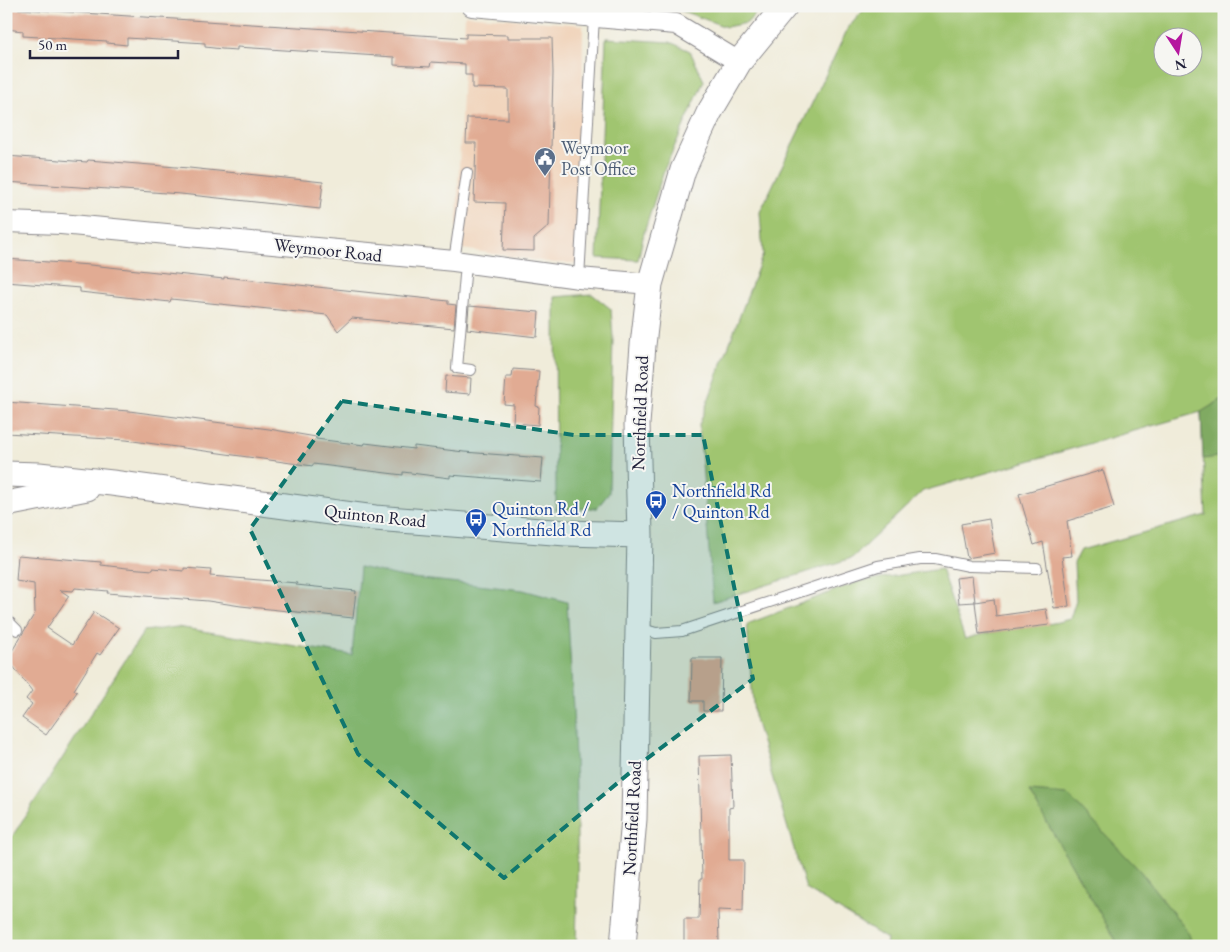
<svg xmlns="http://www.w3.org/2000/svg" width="1230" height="952" viewBox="0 0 1230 952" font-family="'EB Garamond',serif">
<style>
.built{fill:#f1d5bd}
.green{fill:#a0c570;stroke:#617456;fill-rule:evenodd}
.forest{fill:#80aa62;stroke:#51664e}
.building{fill:#e1ab93}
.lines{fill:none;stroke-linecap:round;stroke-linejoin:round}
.service-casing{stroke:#89878a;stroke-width:12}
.minor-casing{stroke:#89878a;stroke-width:22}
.tertiary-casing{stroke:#89878a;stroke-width:27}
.service{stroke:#fff;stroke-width:10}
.minor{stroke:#fff;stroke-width:20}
.tertiary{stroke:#fff;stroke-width:25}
.marked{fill:#0f766e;fill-opacity:0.2;stroke:#0f766e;stroke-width:4;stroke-dasharray:10 6;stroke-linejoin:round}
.labels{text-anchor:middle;stroke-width:4;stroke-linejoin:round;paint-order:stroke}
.service-label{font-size:18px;fill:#4e5e75;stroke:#f6f6f2;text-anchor:start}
.street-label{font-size:18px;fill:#22223b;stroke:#f6f6f2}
.transit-label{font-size:18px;fill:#164399;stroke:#f6f6f2;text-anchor:start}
</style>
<rect width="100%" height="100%" fill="#f6f6f2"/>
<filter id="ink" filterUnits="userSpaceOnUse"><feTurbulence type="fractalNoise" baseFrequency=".02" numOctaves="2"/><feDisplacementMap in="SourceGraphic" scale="10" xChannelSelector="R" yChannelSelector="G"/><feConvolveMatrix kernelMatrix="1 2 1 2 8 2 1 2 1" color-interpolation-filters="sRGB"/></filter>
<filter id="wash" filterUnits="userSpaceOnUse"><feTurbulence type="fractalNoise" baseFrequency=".0096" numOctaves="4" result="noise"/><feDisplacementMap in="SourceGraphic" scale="20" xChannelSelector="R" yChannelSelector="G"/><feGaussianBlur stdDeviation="1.12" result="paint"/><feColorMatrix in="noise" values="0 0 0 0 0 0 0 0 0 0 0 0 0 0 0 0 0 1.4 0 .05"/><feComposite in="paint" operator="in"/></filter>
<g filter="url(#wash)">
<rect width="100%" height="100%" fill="#f0ecda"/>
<path class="built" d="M465 15 583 25 580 263H554L456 248Z"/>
<path class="green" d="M679 6H762L747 23 726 27 677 9Z
M867 6H1224V946H886L887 939 806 889 754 716 747 624 860 581 941 569 965 639C999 628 1036 629 1070 619L1076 600 1074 563 1081 550 1206 515 1201 412 923 491 852 558 713 602 699 425 763 254 760 212 848 28ZM1162 38H1192V68H1162Z
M606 38 670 42 690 51 704 81 664 170 644 233 638 260 597 258Z
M592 294 611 309 613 338 609 493 597 508 556 510 555 297Z
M360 567 403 577 523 590 567 602C574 717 580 831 576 946H6V846L144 631 177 627 352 655Z"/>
<path class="forest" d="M1224 398V456L1203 459 1201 412Z
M1029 792 1068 795 1141 872 1188 932 1193 946H1119Z"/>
<g id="blocks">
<path class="building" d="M6 8 466 38V34L508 35V38H552L553 73 549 226 534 239V251L503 250 505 203 474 202 476 143H466L467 118 508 119V89L472 88V75H465V64L431 62 430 67 394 65V57L237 47V50L222 49 205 47V43L127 38V45L107 43V41L23 36V31L6 29Z
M6 156 87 162 88 160 189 168 323 182 320 209 181 194 6 182Z
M6 259 90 265 224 279V277L448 301V304L456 305 454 328 352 318 338 331 327 315 171 299 170 302 80 292V288L6 282Z
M469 306 539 312 537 337 467 329Z
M513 369 539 371 536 406 539 407 538 425 513 423 514 405 504 404 506 377H512Z
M446 376 471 378 470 394 445 392Z
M6 402 129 411 269 429 316 437V439L364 445 365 443 414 449V446L464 452 543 458 541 482 450 475V478L403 472V475L313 464V466L291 463 126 440 6 433Z
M1103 470 1114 507 1067 521 1072 556 1062 557 1069 606 1054 608 1043 542 1034 545 1019 494Z
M989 519 995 553 967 558 961 524Z
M18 555 101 562V565L127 568 153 570V568L184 571V568L211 570 210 576 297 583 296 585 356 591 353 618 241 606 208 601 107 593 108 591 75 588 73 591 60 590 69 596 47 628 72 645 94 612 119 628 100 655 97 653 74 690 77 692 46 735 22 718 32 704 26 699 32 691 6 657V654L12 651 35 613 34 584 16 581Z
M972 576 975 602 959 603 956 578Z
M994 599 996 616 1046 609 1049 625 979 634 975 602Z
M692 658H722L721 711H703V701H691Z
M731 755 733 807 729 808V860H744L743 911 718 910 719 943 684 944V919H699L700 879H702L699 756Z"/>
</g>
</g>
<g filter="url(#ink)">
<use href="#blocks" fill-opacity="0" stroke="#89878a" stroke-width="1"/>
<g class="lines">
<g class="service-casing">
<path id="service" d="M454 261 467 173
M466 264 457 368 471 370
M579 278 594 17
M6 619 17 630
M639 628 656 633 682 631 878 566 920 559H935L969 566 1037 568"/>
</g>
<g class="minor-casing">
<path id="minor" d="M472 6 676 24 739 62
M6 222 61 224 454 261 579 278 650 284"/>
</g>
<g class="tertiary-casing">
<path id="tertiary" d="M6 474 39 475 112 483 375 518 566 533 640 535
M6 504 87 488
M623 946 634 819 640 535 637 424 643 345 650 284 683 170 709 113 739 62 785 6"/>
</g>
<use href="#service" class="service"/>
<use href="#minor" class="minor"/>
<use href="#tertiary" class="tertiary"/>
</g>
</g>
<path class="marked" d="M342 401 574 435H703L753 679 645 760 504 878 358 754 250 529Z"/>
<defs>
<g id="civic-pin" transform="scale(1.125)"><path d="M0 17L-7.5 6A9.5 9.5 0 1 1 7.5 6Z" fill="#5c6f8a" stroke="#f6f6f2"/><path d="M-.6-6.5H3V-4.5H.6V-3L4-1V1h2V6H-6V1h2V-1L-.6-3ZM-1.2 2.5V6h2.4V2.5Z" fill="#fff"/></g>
<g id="bus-pin" transform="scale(1.125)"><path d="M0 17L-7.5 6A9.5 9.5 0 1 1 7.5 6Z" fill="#1a4fb4" stroke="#f6f6f2"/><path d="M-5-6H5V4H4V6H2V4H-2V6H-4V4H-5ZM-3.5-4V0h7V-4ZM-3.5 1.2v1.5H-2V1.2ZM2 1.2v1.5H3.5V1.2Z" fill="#fff"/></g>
</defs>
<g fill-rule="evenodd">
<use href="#civic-pin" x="545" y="158"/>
<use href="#bus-pin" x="656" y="501"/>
<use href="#bus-pin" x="476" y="519"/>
</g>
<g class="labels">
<g class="service-label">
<text x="561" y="154">Weymoor<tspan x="561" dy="21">Post Office</tspan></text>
</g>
<g class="street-label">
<text transform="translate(328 250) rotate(6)" y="6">Weymoor Road</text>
<text transform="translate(640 413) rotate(-88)" y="6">Northfield Road</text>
<text transform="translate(375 516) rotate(6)" y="6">Quinton Road</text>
<text transform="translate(632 818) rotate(-87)" y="6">Northfield Road</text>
</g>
<g class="transit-label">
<text x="672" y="497">Northfield Rd<tspan x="672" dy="21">/ Quinton Rd</tspan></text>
<text x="492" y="515">Quinton Rd /<tspan x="492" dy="21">Northfield Rd</tspan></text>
</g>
</g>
<rect width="1230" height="952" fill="none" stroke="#f6f6f2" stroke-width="25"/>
<g transform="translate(1178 52) rotate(168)"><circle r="24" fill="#f6f6f2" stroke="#a1a1a9"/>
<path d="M0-4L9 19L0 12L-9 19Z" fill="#b5179e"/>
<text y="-8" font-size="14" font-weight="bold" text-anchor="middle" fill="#22223b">N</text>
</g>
<path d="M30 50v8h148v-8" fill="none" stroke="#22223b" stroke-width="2.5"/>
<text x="38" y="50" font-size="15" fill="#22223b" stroke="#f6f6f2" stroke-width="4" paint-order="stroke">50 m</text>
</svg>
